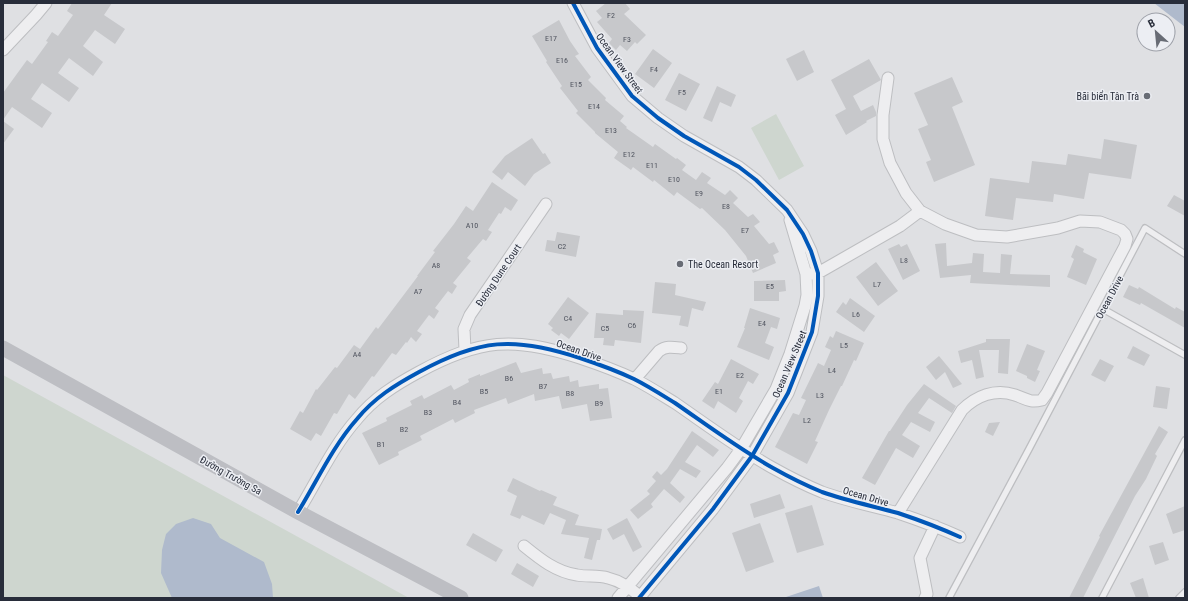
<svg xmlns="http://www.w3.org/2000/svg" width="1188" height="601" viewBox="0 0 1188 601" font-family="'Roboto Condensed',sans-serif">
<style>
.green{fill:#ced6cf}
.water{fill:#afbacc}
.building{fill:#c7c8cb}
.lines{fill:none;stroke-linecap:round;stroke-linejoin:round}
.lane-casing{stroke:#bdbec1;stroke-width:8}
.street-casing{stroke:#bdbec1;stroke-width:13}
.lane{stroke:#eeeef0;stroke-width:5.5}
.street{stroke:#eeeef0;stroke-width:11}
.secondary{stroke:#bdbec3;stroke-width:15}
.cycleway-casing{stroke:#eceef3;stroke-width:6}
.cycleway{stroke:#0057b8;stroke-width:4}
.poi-dot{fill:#686c75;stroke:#eceef3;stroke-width:1.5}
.labels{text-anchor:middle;stroke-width:3;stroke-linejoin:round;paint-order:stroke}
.number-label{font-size:8px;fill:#50545f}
.street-label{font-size:10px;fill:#282d3a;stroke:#eceef3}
.poi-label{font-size:10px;fill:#282d3a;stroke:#eceef3;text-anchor:end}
</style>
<rect width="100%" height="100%" fill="#dfe0e3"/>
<path class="green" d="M776 114 804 166 779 180 751 128Z
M3 375 409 598H3Z"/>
<path class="water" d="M1154 3H1185V27Z
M193 518 211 524 220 538 264 562 272 584 273 598H172L161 573 162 550 166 534 176 524Z
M819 586 823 598H783Z"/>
<path class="building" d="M72 3H112L104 15 125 29 115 44 95 30 83 46 103 62 93 76 69 58 58 73 79 88 69 102 42 83 31 99 52 113 42 128 12 107 3 120V93L27 60 32 64 48 42 46 41 52 32 58 36 73 15 67 11Z
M606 3H625L630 9 624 14 646 35 637 44 635 42 627 51 620 45 616 50 609 43 612 39 597 22 602 18 596 11Z
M559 20 570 41 579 54 575 56 591 77 588 80 606 98 605 100 624 116 620 121 627 127 626 128 653 147 655 144 676 159 677 158 686 165 682 170 696 180 702 172 711 178 707 183 725 195 730 190 738 198 733 203 748 217 753 214 760 222 754 226 769 244 774 242 779 252 773 255 776 263 753 273 746 256 725 230 702 208 700 209 677 192 674 196 654 180 653 182 633 167 631 170 614 158 618 152 595 133V132L576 113 578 111 560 88 562 86 546 62 547 61 532 36Z
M653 49 672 63 654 88 635 74Z
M804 50 814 72 797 81 786 59Z
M869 59 881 80 853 96 861 111 873 105 876 112V116L866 121 867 122 846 135 835 115 846 109 831 80Z
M679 73 700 84 686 111 665 100Z
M952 77 963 102 952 107 975 165 934 182 926 162 931 160 918 129 928 125 914 93Z
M717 86 736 95 731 107 720 102 712 122 703 118Z
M3 121 14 129 3 144Z
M532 138 543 154 545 153 551 163 534 174 525 186 508 172 502 180 492 172 505 156Z
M1104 139 1137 145 1131 179 1089 173 1084 199 1054 194 1053 202 1016 198 1013 220 985 216 990 178 1029 183 1032 161 1066 165 1068 154 1101 159Z
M492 182 518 200 511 211 505 207 501 214 499 213 488 230 492 232 486 241 483 239 467 258 471 261 453 283 457 286 452 294 448 291 435 308 439 311 434 319 429 315 417 331 422 334 416 342 411 337 407 343 406 342 396 355 392 353 374 377 372 376 355 399 349 394 337 414 334 413 321 436 316 433 311 441 290 429 300 411 303 413 316 389 317 390 335 367 337 368 354 345 360 349 376 327 378 329 418 276H417L435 252 433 251 454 224 466 206 473 211Z
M1174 195 1185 201V216L1167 206Z
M557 232 580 236 576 257 545 251 547 240 555 241Z
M946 243 947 266 972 263 973 253 984 254 983 272 1000 273 1001 254 1012 255 1010 274 1050 275V287L970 283 971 275 940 278 935 244Z
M899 244 901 247 907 244 920 271 903 280 888 249Z
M1076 245 1084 249 1083 252 1097 259 1086 285 1067 277 1074 259 1071 257Z
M876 262 898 291 878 306 856 277Z
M785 280 786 291 779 292V301H754V281Z
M655 282 676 284 675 295 706 302 703 311 692 308 688 327 679 325 681 316 652 313Z
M1129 285 1138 289 1139 287 1175 309 1176 307 1185 312V328L1141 303 1140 305 1123 297Z
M568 297 589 313 569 339 561 333 559 336 551 330 553 328 548 324Z
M850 298 875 316 864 332 836 312 843 302 846 305Z
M750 308 780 318 777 329 771 327 765 343 774 347 769 360 737 347 745 328H744Z
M623 310 644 311 641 343 615 340 614 346 603 345 604 338H594L596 313 623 315Z
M836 331 864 343 856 361 854 360 842 386H841L829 410 815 441 818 442 807 464 775 447 793 413 799 415 806 400 801 398 818 363 824 366 831 350 825 347 830 336 833 338Z
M986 339H1010L1008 374 998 373 999 350H979L984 377 976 379 972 360 961 363 958 351 986 342Z
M1027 344 1045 351 1037 370 1040 371 1035 382 1027 378V376L1016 371Z
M1133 346 1150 355 1144 366 1127 358Z
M939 356 949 368 962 384 953 388 945 372 936 380 926 367Z
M731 359 759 374 753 384 748 381 739 398 743 401 736 413 718 401 714 409 702 401 715 382 718 384Z
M1100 359 1114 366 1105 382 1091 375Z
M516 362 521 373 542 368 543 374 551 373 553 379 569 376 570 382 578 380 579 387 599 384V389L608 388 612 418 590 421 587 404 562 409 559 396 535 401 534 394 508 404 506 398 474 410 475 413 455 423 453 419 420 436 422 440 398 452 399 455 379 465 362 433 387 421 386 418 412 405 410 401 422 395 424 399 451 385 454 390 469 382 468 379 480 374V376Z
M924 384 956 406 952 413 929 398 918 413 935 422 930 432 911 422 902 435 920 446 913 458 896 448 875 485 862 478 889 431H890L907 405Z
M1156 386 1170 388 1167 409 1153 407Z
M1000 422 993 436 985 432 989 423Z
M1159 426 1168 432 1155 454 1157 456 1146 479 1135 496 1083 598H1069L1100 537 1099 536Z
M692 431 719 450 713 457 697 445 685 462 701 471 696 478 680 469 670 483 685 497 680 503 664 489 651 504 653 507 638 519 630 510 650 494 647 491 656 481 652 477 657 471 661 475 667 469Z
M513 478 540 491 541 490 557 497 553 505 579 515 575 525 602 529 600 540H597L592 560 584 558 589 538 561 534 566 520 550 513 544 525 522 515 520 519 510 515 517 496 507 491Z
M780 494 785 508 754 518 750 504Z
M812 505 824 545 797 553 785 513Z
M1185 506V530L1173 534 1166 514Z
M627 518 642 547 633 552 624 534 613 540 607 529Z
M760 523 774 562 746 572 732 533Z
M473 533 503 550 496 562 466 545Z
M1163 542 1169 560 1155 565 1149 546Z
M517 563 539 576 533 587 511 574Z
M1143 578 1149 598H1136L1130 583Z"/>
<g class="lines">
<g class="lane-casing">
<path id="lane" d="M1103 309 1185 355
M949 598 1029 449 1145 228 1185 254
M1102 598 1185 440
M1179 598 1185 592"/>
</g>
<g class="street-casing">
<path id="street" d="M573 3 597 48 632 96 658 118 684 136 739 167 756 180 787 210 803 234 811 251 818 273V296L812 332 788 393 752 456 713 509 639 598
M3 50 36 15 46 3
M888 78 883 115V139L890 163 906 193 920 211 945 224 976 235 1007 237 1058 228 1080 221 1100 222 1121 230 1125 234 1127 239 1125 246 1047 393 1042 400C1029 403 1027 399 1015 395 995 388 976 396 962 410L898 513
M811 274 818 273 839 261 900 226 920 211
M465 350 464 329 470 315 546 204
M635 379 659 351C666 346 672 347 681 348
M298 512C317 481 333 446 357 419 374 398 395 385 419 372 480 339 513 336 580 358 598 364 617 371 634 379 648 386 662 395 675 403 707 425 739 449 773 468 789 477 805 485 822 492 847 501 873 506 898 513 919 520 940 528 960 537
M524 546C540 559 556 572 577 575 587 577 598 575 608 578 621 581 632 589 642 598
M618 598 727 468 741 449 776 389 790 354 805 306 807 295 806 274 790 220
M925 598 927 594 920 558 935 526"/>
</g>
<use href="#lane" class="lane"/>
<use href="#street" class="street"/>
<path class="secondary" d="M3 348 298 512 461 598"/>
<g class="cycleway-casing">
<path id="cycleway" d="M573 3 597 48 632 96 658 118 684 136 739 167 756 180 787 210 803 234 811 251 818 273V296L812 332 788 393 752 456 713 509 639 598
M298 512C317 481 333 446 357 419 374 398 395 385 419 372 480 339 513 336 580 358 598 364 617 371 634 379 648 386 662 395 675 403 707 425 739 449 773 468 789 477 805 485 822 492 847 501 873 506 898 513 919 520 940 528 960 537"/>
</g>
<use href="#cycleway" class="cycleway"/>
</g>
<g class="poi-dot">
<circle cx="1147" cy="96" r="4"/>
<circle cx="680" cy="264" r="4"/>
</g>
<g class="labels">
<g class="number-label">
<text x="611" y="18">F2</text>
<text x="551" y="41">E17</text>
<text x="627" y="42">F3</text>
<text x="562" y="63">E16</text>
<text x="654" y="72">F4</text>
<text x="576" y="87">E15</text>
<text x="682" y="95">F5</text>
<text x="594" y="109">E14</text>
<text x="611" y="133">E13</text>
<text x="629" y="157">E12</text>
<text x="652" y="168">E11</text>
<text x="674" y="182">E10</text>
<text x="699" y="196">E9</text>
<text x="726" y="209">E8</text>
<text x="472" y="228">A10</text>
<text x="745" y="233">E7</text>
<text x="562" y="249">C2</text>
<text x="904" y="263">L8</text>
<text x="436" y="268">A8</text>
<text x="877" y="287">L7</text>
<text x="770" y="289">E5</text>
<text x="418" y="294">A7</text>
<text x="856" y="317">L6</text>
<text x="568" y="321">C4</text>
<text x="762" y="326">E4</text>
<text x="632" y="328">C6</text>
<text x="605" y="331">C5</text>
<text x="844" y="348">L5</text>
<text x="357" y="357">A4</text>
<text x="832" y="373">L4</text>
<text x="740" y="378">E2</text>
<text x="509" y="381">B6</text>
<text x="543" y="389">B7</text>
<text x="484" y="394">B5</text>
<text x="719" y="394">E1</text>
<text x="570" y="396">B8</text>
<text x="820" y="398">L3</text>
<text x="457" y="405">B4</text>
<text x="599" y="406">B9</text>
<text x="428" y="415">B3</text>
<text x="807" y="423">L2</text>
<text x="404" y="432">B2</text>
<text x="381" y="447">B1</text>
</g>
<g class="street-label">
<text transform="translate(620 63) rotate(54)" y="4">Ocean View Street</text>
<text transform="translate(498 275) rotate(-56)" y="4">Đường Dune Court</text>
<text transform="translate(1109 297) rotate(-62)" y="4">Ocean Drive</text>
<text transform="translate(579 350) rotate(19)" y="4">Ocean Drive</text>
<text transform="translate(789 364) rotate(-67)" y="4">Ocean View Street</text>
<text transform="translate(231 475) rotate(29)" y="4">Đường Trường Sa</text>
<text transform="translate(866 496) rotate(16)" y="4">Ocean Drive</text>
</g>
<g class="poi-label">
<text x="1139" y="100">Bãi biển Tân Trà</text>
<text x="688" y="268" text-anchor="start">The Ocean Resort</text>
</g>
</g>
<rect width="1188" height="601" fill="none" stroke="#282d3a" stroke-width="8"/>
<g transform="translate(1156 32) rotate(333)"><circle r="19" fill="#eceef3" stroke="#9ea1a9"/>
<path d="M0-3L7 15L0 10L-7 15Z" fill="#686c75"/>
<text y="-6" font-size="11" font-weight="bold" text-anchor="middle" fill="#282d3a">B</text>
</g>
</svg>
